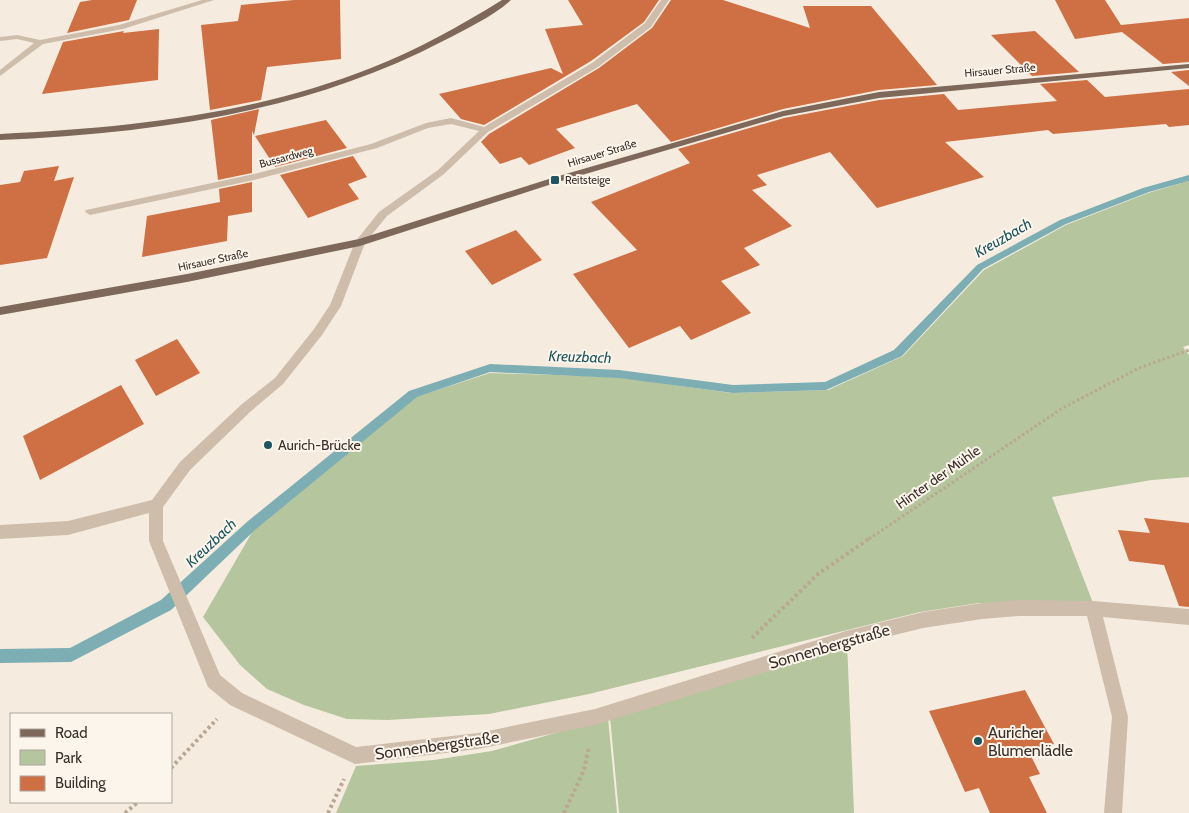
<svg xmlns="http://www.w3.org/2000/svg" width="1189" height="813" viewBox="0 0 1189 813" font-family="Cabin,sans-serif">
<style>
.green{fill:#b5c59d}
.lines{fill:none;stroke-linecap:round;stroke-linejoin:round}
.stream{fill:#7caeb4;fill-rule:evenodd}
.building{fill:#ce6f44}
.path-far1{stroke:#baa793;stroke-width:3;stroke-dasharray:2.5 2.5;stroke-linecap:butt}
.path{stroke:#baa793;stroke-width:4;stroke-dasharray:3 3;stroke-linecap:butt}
.minor{fill:#cebdaa;fill-rule:evenodd}
.major{fill:#7e685a;fill-rule:evenodd}
.poi-dot{fill:#1c5760;stroke:#fbf5ec;stroke-width:2}
.labels{text-anchor:middle;stroke-width:4;stroke-linejoin:round;paint-order:stroke}
.far-street-label{font-size:11px;fill:#3b302a;stroke:#fbf5ec}
.far-poi-label{font-size:11px;fill:#3b302a;stroke:#fbf5ec;text-anchor:start}
.poi-label{font-size:14px;fill:#3b302a;stroke:#fbf5ec;text-anchor:start}
.street-label{font-size:14px;fill:#3b302a;stroke:#fbf5ec}
.water-label{font-size:15px;font-style:italic;fill:#1c5760;stroke:#fbf5ec}
.near-street-label{font-size:16px;fill:#3b302a;stroke:#fbf5ec}
.near-poi-label{font-size:16px;fill:#3b302a;stroke:#fbf5ec;text-anchor:start}
</style>
<rect width="100%" height="100%" fill="#f5ecdf"/>
<path class="green" d="M1189 181V345L1183 347 1189 355V477L1152 480 1052 497 1093 603H979L920 612 589 694 489 714 388 720 347 719 304 705 267 689 240 665 203 617 254 529 416 397 490 373 617 377 731 393 828 390 903 356 984 270 1066 225 1148 193Z
M847 642 854 813H619L610 717Z
M608 718 617 813H336L356 766 434 760 492 751Z"/>
<g class="lines">
<path class="stream" d="M1189 175V181L1149 192 1066 224 983 269 902 356 826 390 733 393 619 378 490 372 417 397 256 529 171 610 71 662 0 663V649L70 648 161 600 248 521 409 391 490 364 619 370 733 385 825 382 894 350 977 265 1060 220 1143 188Z"/>
</g>
<path class="building" d="M92 0H137L129 20 67 33 80 2Z
M294 0H340L341 59 267 67 261 100 210 110 201 25 238 21 241 5Z
M568 0H659L644 22 591 61 484 125 461 119 439 94 551 68 563 74 545 29 583 25Z
M671 0H723L810 28 803 6H871L937 85 879 90 783 109 671 142 637 104 556 129 575 148 529 165 521 157 500 164 481 142 489 134 599 68 652 28Z
M1055 0H1105L1121 25 1189 18V62L1163 64 1122 32 1075 39Z
M159 29 158 80 42 94 63 42 124 31 123 33Z
M1035 31 1079 72 1032 76 991 35Z
M1189 70V86L1171 72Z
M1087 80 1105 97 1189 89V125L1169 127 1166 124 1053 134 1048 130 945 142 984 177 877 208 830 152 757 175 767 185 752 190 792 226 744 248 760 265 721 281 751 313 691 340 680 326 629 348 573 274 637 250 591 202 690 163 678 149 784 118 879 100 944 94 958 110 1057 101 1040 84Z
M259 109 254 135 252 131V173L218 180 211 120Z
M326 120 347 148 275 167 255 136Z
M353 156 367 177 348 184 359 199 308 218 280 175Z
M59 166 54 181 74 177 47 258 0 265V185L20 182 24 171Z
M252 182V212L228 216 227 241 142 257 147 216 220 202 219 189Z
M516 230 542 260 492 285 465 251Z
M177 339 200 373 156 396 135 360Z
M121 385 144 424 40 480 23 436Z
M1144 518 1189 523V607L1179 606 1164 565 1129 561 1118 530 1150 533Z
M1025 690 1054 744 1028 750 1040 774 1029 777 1047 813H990L979 788 965 792 929 711Z"/>
<g class="lines">
<path class="path-far1" d="M869 539 1061 409 1139 368 1189 350"/>
<path class="path" d="M752 638 818 574 870 538
M171 768 217 719
M125 813 138 802
M328 813 344 779
M564 813 584 770 589 747"/>
<path class="minor" d="M202 0H214L123 29 43 44 0 76V70L34 43 17 39 0 41V37L17 35 40 40 119 25Z
M661 0H669L651 27 598 67 488 132 444 174 387 216 365 243 341 306 322 335 283 384 250 412 190 470 163 507V541L220 675 242 693 356 747 478 733 595 709 846 631 923 612 982 603 1019 600 1093 601 1189 609V625L1103 617 1128 717 1122 813H1104L1112 717 1087 616H1019L982 619 923 628 846 647 595 725 478 749 355 764 230 705 208 687 149 541V513L68 535 0 539V525L68 521 152 500 180 462 242 404 275 378 314 329 330 305 355 242 379 212 438 170 479 131 451 124 428 128 377 148 254 180 90 215 85 212 86 210 254 174 371 144 426 123 451 118 484 127 592 63 645 23Z"/>
<path class="major" d="M502 0H511C494 16 464 30 443 41 305 113 153 133 0 140V134C127 128 252 115 371 68 417 50 460 26 502 0Z
M1189 64V68L879 98 784 116 558 182 360 246 187 282 0 315V307L187 274 359 239 552 178 783 111 879 92Z"/>
</g>
<g class="poi-dot">
<rect x="550" y="175" width="10" height="10" rx="2.5"/>
<circle cx="268" cy="445" r="5"/>
<circle cx="978" cy="741" r="5"/>
</g>
<g class="labels">
<g class="far-street-label">
<text transform="translate(1000 70) rotate(-5)" y="4">Hirsauer Straße</text>
<text transform="translate(602 153) rotate(-17)" y="4">Hirsauer Straße</text>
<text transform="translate(286 157) rotate(-15)" y="4">Bussardweg</text>
<text transform="translate(213 260) rotate(-12)" y="4">Hirsauer Straße</text>
</g>
<g class="far-poi-label">
<text x="565" y="184">Reitsteige</text>
</g>
<g class="poi-label">
<text x="278" y="450">Aurich-Brücke</text>
</g>
<g class="street-label">
<text transform="translate(938 477) rotate(-35)" y="5">Hinter der Mühle</text>
</g>
<g class="water-label">
<text transform="translate(1003 238) rotate(-30)" y="5">Kreuzbach</text>
<text transform="translate(580 357) rotate(2)" y="5">Kreuzbach</text>
<text transform="translate(211 543) rotate(-43)" y="5">Kreuzbach</text>
</g>
<g class="near-street-label">
<text transform="translate(829 646) rotate(-16)" y="6">Sonnenbergstraße</text>
<text transform="translate(437 745) rotate(-8)" y="6">Sonnenbergstraße</text>
</g>
<g class="near-poi-label">
<text x="988" y="738">Auricher<tspan x="988" dy="18">Blumenlädle</tspan></text>
</g>
</g>
<rect x="10" y="713" width="162" height="90" fill="#fbf5ec" stroke="#aea69e"/>
<rect x="20" y="729" width="25" height="8" fill="#7e685a" stroke="#aea69e"/>
<text x="55" y="738" font-size="15" fill="#3b302a">Road</text>
<rect x="20" y="750" width="25" height="15" fill="#b5c59d" stroke="#aea69e"/>
<text x="55" y="763" font-size="15" fill="#3b302a">Park</text>
<rect x="20" y="776" width="25" height="15" fill="#ce6f44" stroke="#aea69e"/>
<text x="55" y="788" font-size="15" fill="#3b302a">Building</text>
</svg>
